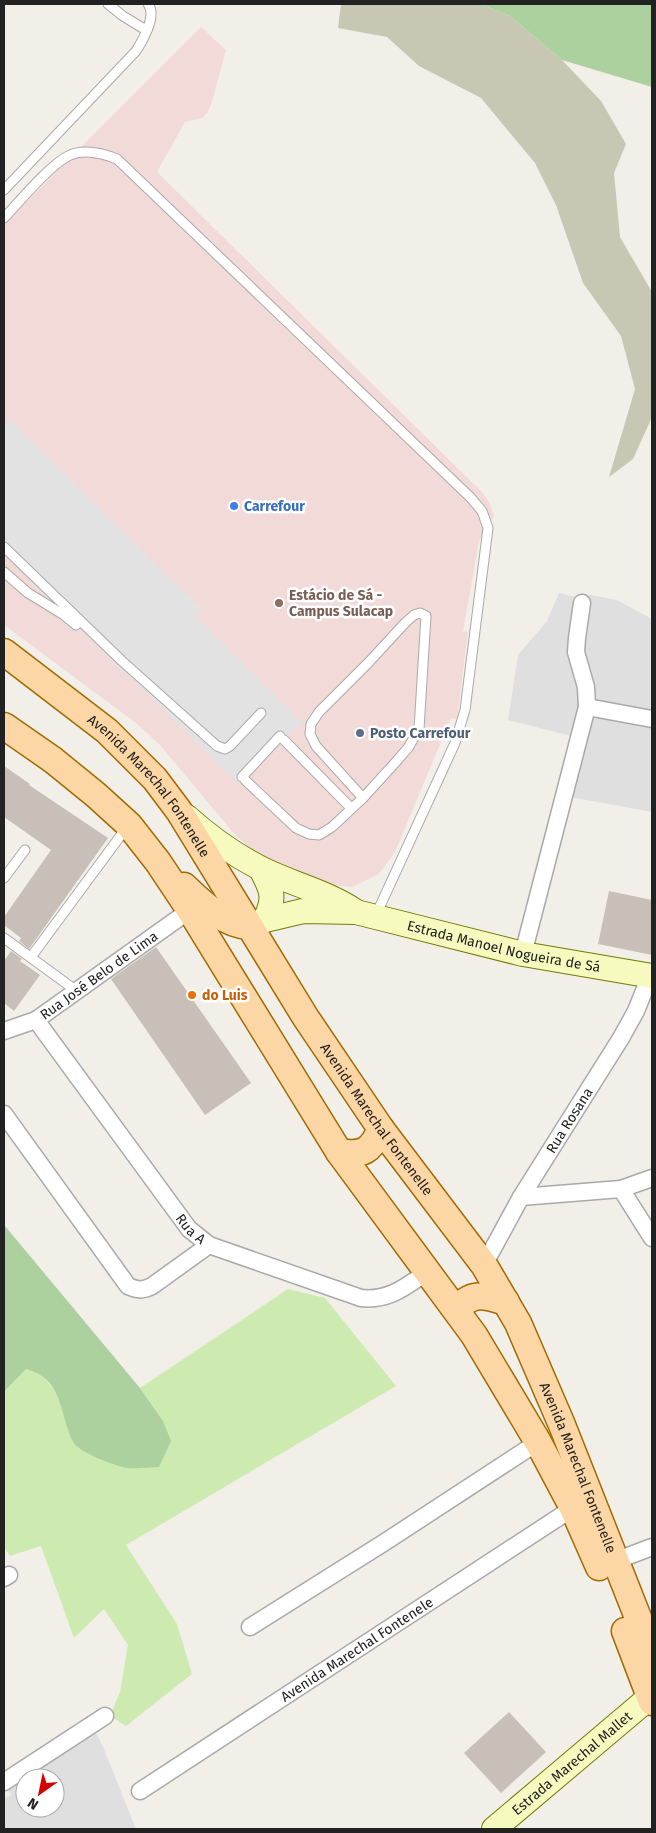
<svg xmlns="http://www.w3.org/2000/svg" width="656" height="1833" viewBox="0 0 656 1833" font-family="'Fira Sans',sans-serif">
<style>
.residential{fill:#e0dfdf;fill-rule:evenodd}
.commercial{fill:#f2dad9}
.construction{fill:#c7c7b4}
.grass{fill:#cdebb0}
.forest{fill:#add19e}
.parking{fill:#e2e2e2}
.building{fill:#c7bfb8}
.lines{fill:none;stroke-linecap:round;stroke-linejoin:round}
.lane-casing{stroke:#a9a9a9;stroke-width:11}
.street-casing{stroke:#a9a9a9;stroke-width:19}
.secondary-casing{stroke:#707d05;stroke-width:26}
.primary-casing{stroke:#a06b00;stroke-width:29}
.lane{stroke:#fff;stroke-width:9}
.street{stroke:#fff;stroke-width:16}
.secondary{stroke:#f7fabf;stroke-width:24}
.primary{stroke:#fcd6a4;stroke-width:26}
.shop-dot{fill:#3f7fe0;stroke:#fff;stroke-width:2}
.education-dot{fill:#8d6e63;stroke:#fff;stroke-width:2}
.service-dot{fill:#5c6f8a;stroke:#fff;stroke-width:2}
.food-dot{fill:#e8710a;stroke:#fff;stroke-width:2}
.labels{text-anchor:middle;stroke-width:5;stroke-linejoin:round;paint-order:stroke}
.shop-label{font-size:14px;font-weight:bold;fill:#366cbe;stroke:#fff;text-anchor:start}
.education-label{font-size:14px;font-weight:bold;fill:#785e54;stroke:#fff;text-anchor:start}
.service-label{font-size:14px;font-weight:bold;fill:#4e5e75;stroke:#fff;text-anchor:start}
.street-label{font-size:14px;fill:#222;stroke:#fff}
.food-label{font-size:14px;font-weight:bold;fill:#c56008;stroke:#fff;text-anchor:start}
</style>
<rect width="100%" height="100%" fill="#f2efe9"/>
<path class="residential" d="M559 593 580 598 581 593 617 600 652 619V812L570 797 583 739 508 720 518 655 547 621Z
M91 1723 103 1747 136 1829H4V1799L11 1795 4 1780ZM25 1778H55V1808H25Z"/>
<path class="commercial" d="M201 27 226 50 212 102 208 112 202 118 185 122 157 172 483 493 490 504 494 516 479 541 463 631 468 632 457 719 451 718 395 852 379 874 352 887 321 884 279 869 237 837 159 744 136 723 4 625V224Z"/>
<path class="construction" d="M341 4H480L510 16 562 60 601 101 626 144 614 173 620 237 652 292V417L633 459 609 477 635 389 621 336 583 283 556 205 535 163 481 98 419 66 387 37 338 28Z"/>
<path class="grass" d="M288 1289 325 1298 396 1386 126 1545 177 1624 192 1674 126 1726 110 1716 120 1692 128 1645 104 1609 74 1638 41 1546 10 1556 4 1547V1392L26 1369 39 1372 58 1394 74 1444 163 1421 140 1388Z"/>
<path class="forest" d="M480 4H652V87L562 60 510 16Z
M5 1226 140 1388 163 1421 171 1441 159 1467C149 1467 138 1469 128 1468 117 1467 78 1452 73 1442 59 1414 64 1379 26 1369L4 1392Z"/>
<path class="parking" d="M11 421 201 608 197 618 302 722 240 785 4 555V428Z"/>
<path class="building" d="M4 766 30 784 29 785 108 838 29 949 19 941 21 938 4 925V917L51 850 4 817Z
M609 891 652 900V955L598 944Z
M156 947 251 1083 205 1115 111 979Z
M11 951 22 959 20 961 40 975 14 1011 4 1003V961Z
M509 1712 546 1752 501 1793 464 1753Z"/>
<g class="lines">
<g class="lane-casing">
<path id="lane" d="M108 4 123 16 146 30
M4 190 136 51C143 40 157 15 148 4
M4 218C19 202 49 166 68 156 84 148 102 153 117 159L470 497 482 511 488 528 465 710 455 743 375 917
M4 547 122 661 217 746 225 749 230 746 261 713
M4 572 28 593 64 615 76 625
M284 740 351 808
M242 777 280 736
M245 780 296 828 309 834 319 835 332 827 363 798 394 764 408 748 419 729 426 616 420 613 414 615 405 623 369 662 319 712 311 724 310 734 316 746 363 798
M4 878 25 850
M4 938 78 992
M31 957 127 827"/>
</g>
<g class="street-casing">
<g id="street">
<path d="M587 707 652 719"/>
<path d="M523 954 587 707 586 687 576 652 577 638 582 603"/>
<path id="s1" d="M36 1020 189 1229 209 1245 361 1298C389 1301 405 1287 427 1272"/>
<path id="s2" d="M4 1031 36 1020 190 910"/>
<path d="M4 1114 128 1286C137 1290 142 1291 152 1286L209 1245"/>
<path d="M621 1189 652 1238"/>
<path d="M521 1197 621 1189 652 1178"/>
<path id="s3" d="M484 1265 521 1197 621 1038 636 1011 650 976"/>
<path d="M615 1561 652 1547"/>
<path d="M4 1578 9 1575"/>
<path d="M250 1627 385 1542 538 1442"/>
<path d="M4 1782 105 1716"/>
<path id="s4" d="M140 1791 573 1508"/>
</g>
</g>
<g class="secondary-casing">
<g id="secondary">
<path d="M187 817C209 837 233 854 260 868 291 884 325 891 355 911"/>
<path d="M261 869C272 890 276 897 265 920"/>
<path id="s5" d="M249 926 265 920 303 911 356 912 523 954 652 976"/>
<path id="s6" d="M494 1829 650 1697"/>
</g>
</g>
<g class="primary-casing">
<g id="primary">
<path id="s7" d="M4 652 107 731 155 779 179 811 306 1018 381 1129 484 1265 518 1323 562 1425 652 1653"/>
<path d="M4 726 53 760 96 795 129 825 158 862 190 910 339 1152 474 1335 538 1442 573 1508 599 1567"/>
<path d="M184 886C202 903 224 925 249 926"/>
<path d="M339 1152C363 1156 371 1151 381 1129"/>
<path d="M458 1311C469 1290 486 1296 506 1302"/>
<path d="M625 1631 652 1702"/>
</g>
</g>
<use href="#lane" class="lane"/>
<use href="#street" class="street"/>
<use href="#secondary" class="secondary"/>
<use href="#primary" class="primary"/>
</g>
<circle class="shop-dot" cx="234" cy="506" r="5"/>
<circle class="education-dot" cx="279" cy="603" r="5"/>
<circle class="service-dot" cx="360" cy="733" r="5"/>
<circle class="food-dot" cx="192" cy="995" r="5"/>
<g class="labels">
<g class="shop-label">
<text x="244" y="511">Carrefour</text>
</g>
<g class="education-label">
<text x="289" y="600">Estácio de Sá -<tspan x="289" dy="16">Campus Sulacap</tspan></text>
</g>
<g class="service-label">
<text x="370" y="738">Posto Carrefour</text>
</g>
<g class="street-label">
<text dy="5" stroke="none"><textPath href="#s7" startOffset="199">Avenida Marechal Fontenelle</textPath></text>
<text dy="5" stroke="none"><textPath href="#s5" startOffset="261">Estrada Manoel Nogueira de Sá</textPath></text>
<text dy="5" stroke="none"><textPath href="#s2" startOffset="111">Rua José Belo de Lima</textPath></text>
<text dy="5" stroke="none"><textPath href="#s7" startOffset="604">Avenida Marechal Fontenelle</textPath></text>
<text dy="5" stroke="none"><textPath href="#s3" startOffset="168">Rua Rosana</textPath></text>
<text dy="5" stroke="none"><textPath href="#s1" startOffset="260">Rua A</textPath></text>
<text dy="5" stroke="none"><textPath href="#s7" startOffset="1009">Avenida Marechal Fontenelle</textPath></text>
<text dy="5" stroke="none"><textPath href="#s4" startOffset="259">Avenida Marechal Fontenele</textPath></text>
<text dy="5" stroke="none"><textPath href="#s6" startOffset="102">Estrada Marechal Mallet</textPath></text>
</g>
<g class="food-label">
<text x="202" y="1000">do Luis</text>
</g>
</g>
<rect width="656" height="1833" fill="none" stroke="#222222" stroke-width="10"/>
<g transform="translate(40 1793) rotate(213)"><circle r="24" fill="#ffffff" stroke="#a7a7a7"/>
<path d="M0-4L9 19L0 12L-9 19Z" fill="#d40000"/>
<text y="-8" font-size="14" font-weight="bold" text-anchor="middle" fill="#222222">N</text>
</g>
</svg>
